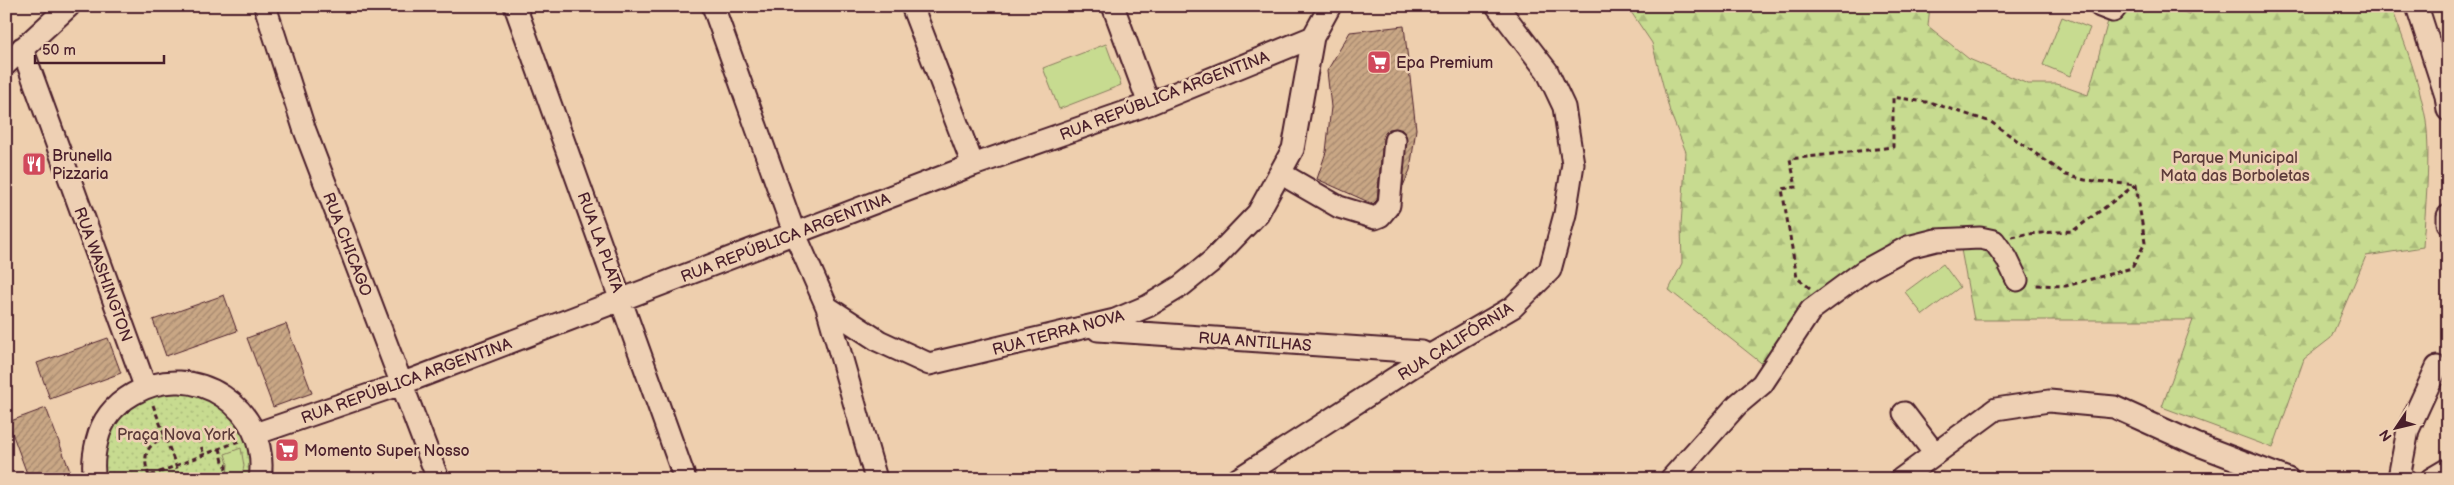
<svg xmlns="http://www.w3.org/2000/svg" width="2454" height="485" viewBox="0 0 2454 485" font-family="'Balsamiq Sans',sans-serif">
<style>
.grass{fill:url(#grass-dots);stroke:#887d5e}
.forest{fill:url(#forest-firs);stroke:#887d5e}
.garden{fill:#c7db90;stroke:#887d5e}
.building{fill:url(#building-hatch);stroke:#4a1f2b}
.lines{fill:none;stroke-linecap:round;stroke-linejoin:round}
.minor-casing{stroke:#4a1f2b;stroke-width:25}
.path{stroke:#4a1f2b;stroke-width:3;stroke-dasharray:5 4;stroke-linecap:butt}
.minor{stroke:#eed0b4;stroke-width:21}
.labels{text-anchor:middle;stroke-width:5;stroke-linejoin:round;paint-order:stroke}
.poi-label{font-size:16px;fill:#4a1f2b;stroke:#eed0b4;text-anchor:start}
.street-label{font-size:16px;fill:#4a1f2b;stroke:#eed0b4}
.park-label{font-size:16px;fill:#5d3b3a;stroke:#eed0b4}
</style>
<defs>
<pattern id="grass-dots" width="8" height="8" patternUnits="userSpaceOnUse" patternTransform="scale(1.25)"><rect width="8" height="8" fill="#c7db90"/><path d="M2 2h.1M6 6h.1" fill="none" stroke="#acbc7c" stroke-width="1.8" stroke-linecap="round"/></pattern>
<pattern id="forest-firs" width="22" height="20" patternUnits="userSpaceOnUse" patternTransform="scale(1.25)"><rect width="22" height="20" fill="#c7db90"/><path d="M5 1l3.5 6h-7zM16 11l3.5 6h-7z" fill="#acbc7c"/></pattern>
<pattern id="building-hatch" width="6" height="6" patternUnits="userSpaceOnUse" patternTransform="scale(1.25)"><rect width="6" height="6" fill="#c9a785"/><path d="M-1 1l2-2M0 6l6-6M5 7l2-2" fill="none" stroke="#a5876d"/></pattern>
</defs>
<rect width="100%" height="100%" fill="#eecfae"/>
<filter id="ink" filterUnits="userSpaceOnUse"><feTurbulence type="fractalNoise" baseFrequency=".02" numOctaves="2"/><feDisplacementMap in="SourceGraphic" scale="10" xChannelSelector="R" yChannelSelector="G"/><feConvolveMatrix kernelMatrix="1 2 1 2 8 2 1 2 1" color-interpolation-filters="sRGB"/></filter>
<g filter="url(#ink)">
<path class="grass" d="M166 390C175 391 185 390 194 392 232 403 255 440 249 479H103C97 428 120 404 166 390Z"/>
<path class="forest" d="M1627 6H1930L1928 26 1969 59 2028 84H2057L2088 95 2112 6H2166L2189 14 2192 6H2391C2405 43 2419 81 2426 120 2431 157 2425 209 2423 247L2366 256 2331 338 2304 359 2273 448 2162 407 2193 320H1974L1960 244 1933 246 1860 279 1765 366 1669 290 1682 263 1681 225 1686 152 1670 112 1652 43Z"/>
<path class="garden" d="M2062 17 2090 28 2070 76 2043 65Z
M1106 44 1121 85 1059 109 1043 68Z
M1943 264 1960 287 1923 315 1905 292Z
M241 448 244 466 241 479H227L228 464 225 454Z"/>
<path class="building" d="M1404 26 1416 129 1410 170 1403 186 1406 135 1402 130 1389 129 1383 139 1377 200 1373 204 1317 179 1326 152 1331 107 1327 71 1350 32Z
M224 295 237 331 166 356 153 320Z
M286 324 312 393 273 407 247 338Z
M108 338 121 373 50 399 37 363Z
M46 408 73 479H29L8 422Z"/>
<g class="lines">
<g class="minor-casing">
<path id="minor" d="M265 6 304 128 438 479
M515 6 685 479
M713 6 794 232 827 307 876 479
M912 6 973 165
M1113 6 1149 104
M2100 6 2113 11 2117 6
M2417 6 2446 96 2448 110
M22 48 145 386
M6 64 69 6
M1280 173 1339 207 1375 218 1380 216 1389 205 1395 140
M2448 216V223
M827 307 879 341 929 364 1115 320 1148 306 1181 286 1212 261 1258 213 1293 149 1313 37 1330 6
M1098 330 1422 352 1429 356
M1904 413 1935 454
M255 434 401 384 973 165 1149 104 1313 37
M95 479C92 466 94 453 97 441 102 419 114 405 133 394 193 358 271 408 260 479
M1238 479 1429 356 1513 307 1550 270 1565 214 1573 164 1564 107 1547 71 1497 6
M1671 479 1737 405 1762 384 1811 310 1864 271 1908 247 1936 240 1980 238 1994 241 2007 259 2017 280
M1901 479 1996 409 2049 401 2114 407 2196 444 2288 479
M2404 479 2400 472 2408 430 2437 367
M2431 479 2448 469"/>
</g>
<path class="path" d="M2012 237 2026 234 2073 231 2135 185
M1810 288 1797 278 1782 189 1796 187 1790 159 1893 147V97L1932 103 1991 122 2066 175 2085 180 2136 185 2145 243 2132 268 2066 286 2034 285
M153 405 181 479
M220 448 223 462 226 465 225 479
M149 476C143 460 144 447 161 439 164 438 168 435 172 435 177 434 193 439 199 441L204 454
M142 479 239 441"/>
<use href="#minor" class="minor"/>
</g>
</g>
<defs>
<g id="supermarket-square" transform="scale(1.25)"><rect x="-9" y="-9" width="18" height="18" rx="4" fill="#d1495b" stroke="#eed0b4"/><path d="M-6-5.5h2.5l.6 2H6L4.5 2H-2.5L-4.4-4H-6ZM-1.5 3.2a1.3 1.3 0 1 0 .1 0ZM3 3.2a1.3 1.3 0 1 0 .1 0Z" fill="#fff"/></g>
<g id="restaurant-square" transform="scale(1.25)"><rect x="-9" y="-9" width="18" height="18" rx="4" fill="#d1495b" stroke="#eed0b4"/><path d="M-5-6h1v4h1v-4h1v4h1v-4h1v5L-1.5 .5V6h-2V.5L-5-1ZM5-6V6H3V1.5H1.5Q1.5-4 5-6Z" fill="#fff"/></g>
</defs>
<g fill-rule="evenodd">
<use href="#supermarket-square" x="1379" y="62"/>
<use href="#restaurant-square" x="34" y="164"/>
<use href="#supermarket-square" x="287" y="450"/>
</g>
<g class="labels">
<g class="poi-label">
<text x="1396" y="68">Epa Premium</text>
<text x="52" y="161">Brunella<tspan x="52" dy="18">Pizzaria</tspan></text>
<text x="304" y="456">Momento Super Nosso</text>
</g>
<g class="street-label">
<text transform="translate(1164 95) rotate(-21)" y="6">RUA REPÚBLICA ARGENTINA</text>
<text transform="translate(785 237) rotate(-21)" y="6">RUA REPÚBLICA ARGENTINA</text>
<text transform="translate(601 242) rotate(70)" y="6">RUA LA PLATA</text>
<text transform="translate(348 244) rotate(69)" y="6">RUA CHICAGO</text>
<text transform="translate(104 274) rotate(70)" y="6">RUA WASHINGTON</text>
<text transform="translate(1058 332) rotate(-15)" y="6">RUA TERRA NOVA</text>
<text transform="translate(1255 341) rotate(4)" y="6">RUA ANTILHAS</text>
<text transform="translate(1455 341) rotate(-32)" y="6">RUA CALIFÓRNIA</text>
<text transform="translate(406 380) rotate(-20)" y="6">RUA REPÚBLICA ARGENTINA</text>
</g>
<g class="park-label">
<text x="2235" y="163">Parque Municipal<tspan x="2235" dy="18">Mata das Borboletas</tspan></text>
<text x="176" y="440">Praça Nova York</text>
</g>
</g>
<rect width="2454" height="485" fill="none" stroke="#eed0b4" stroke-width="25"/>
<rect x="12" y="12" width="2429" height="460" fill="none" stroke="#4a1f2b" stroke-width="2" filter="url(#ink)"/>
<g transform="translate(2396 428) rotate(235)" stroke="#eed0b4" stroke-width="4" paint-order="stroke">
<path d="M0-4L9 19L0 12L-9 19Z" fill="#4a1f2b"/>
<text y="-8" font-size="14" font-weight="bold" text-anchor="middle" fill="#4a1f2b">N</text>
</g>
<path d="M35 55v8h129v-8" fill="none" stroke="#4a1f2b" stroke-width="2.5"/>
<text x="42" y="55" font-size="15" fill="#4a1f2b" stroke="#eed0b4" stroke-width="4" paint-order="stroke">50 m</text>
</svg>
